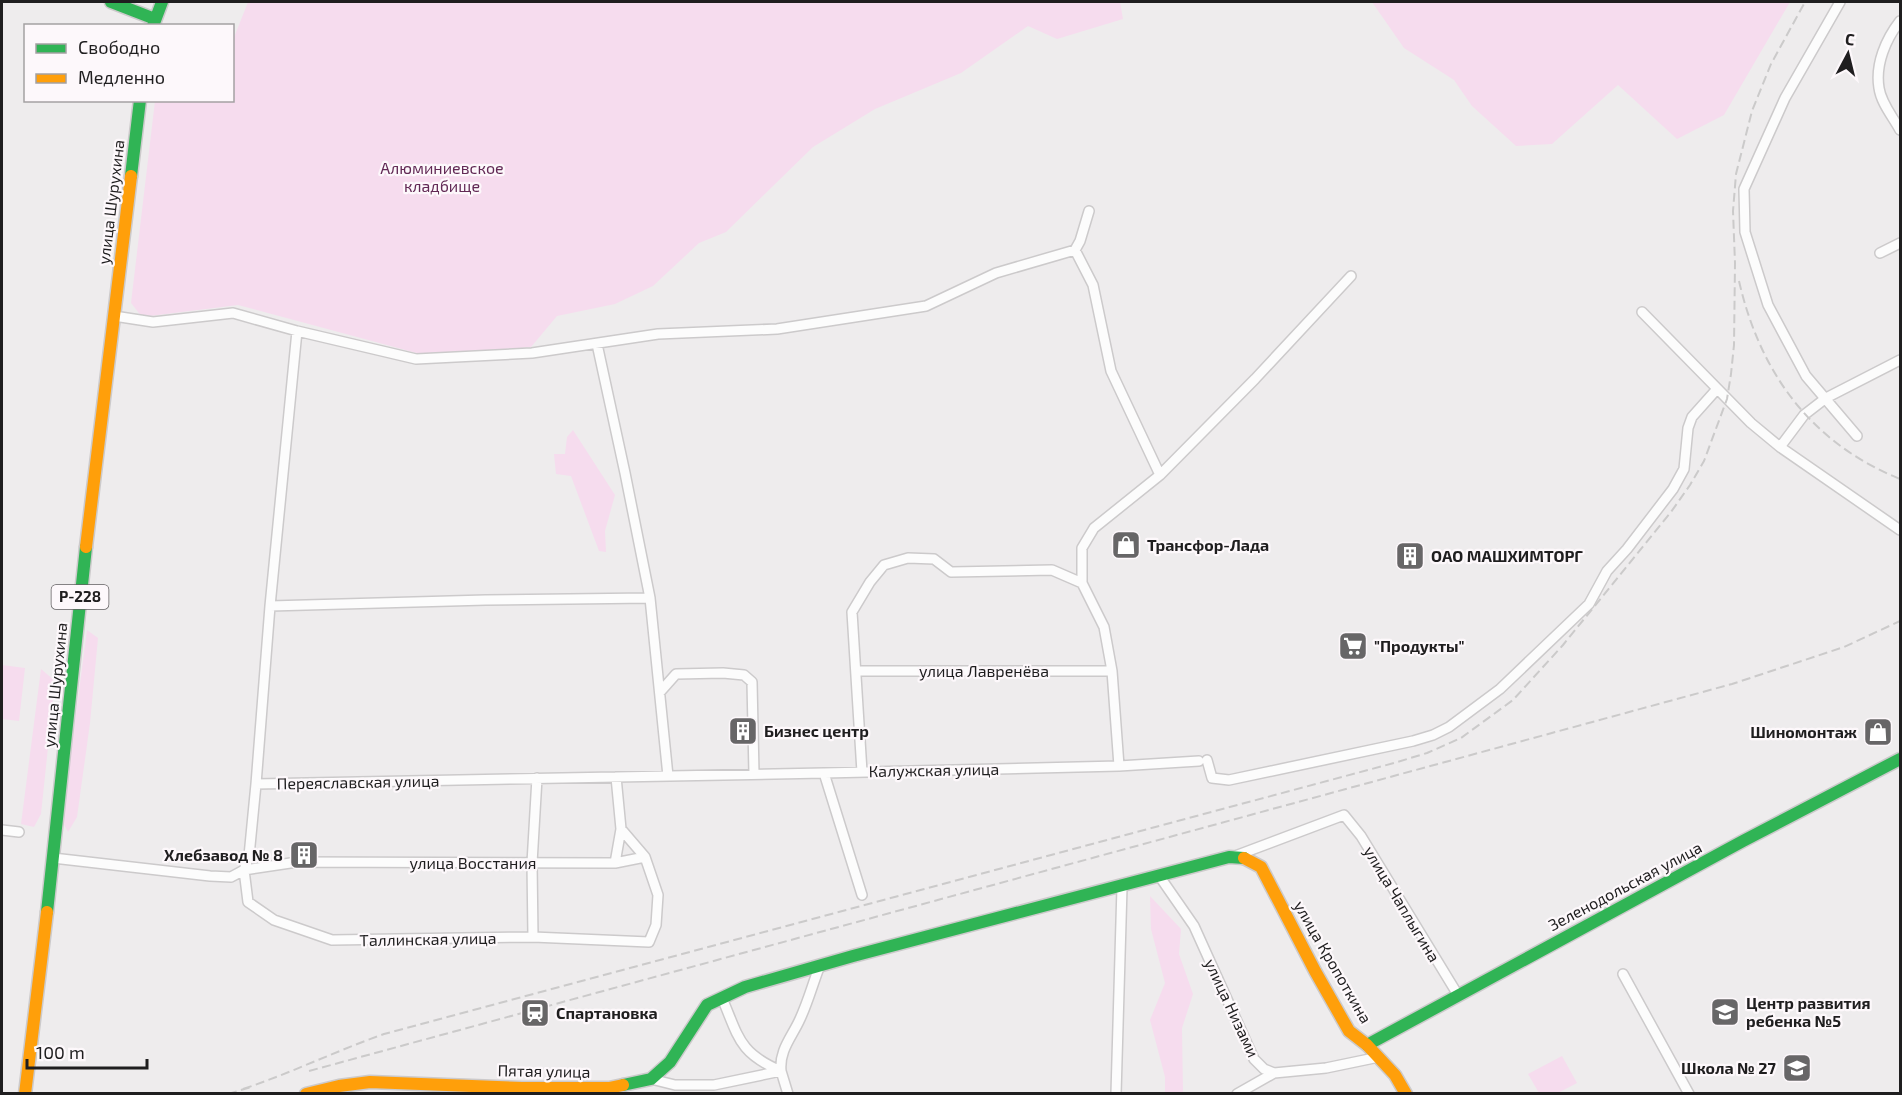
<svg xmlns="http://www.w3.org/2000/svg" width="1902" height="1095" viewBox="0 0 1902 1095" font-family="'Exo 2',sans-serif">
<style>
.green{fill:#f6dcee}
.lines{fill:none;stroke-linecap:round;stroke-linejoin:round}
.street-casing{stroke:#cccacb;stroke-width:12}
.fast-casing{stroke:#cccacb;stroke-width:15}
.slow-casing{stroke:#cccacb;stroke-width:15}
.street{stroke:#fcfcfc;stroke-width:9}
.fast{stroke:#30b455;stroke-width:12}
.slow{stroke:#ff9f0a;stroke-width:12}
.rail{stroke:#cbcaca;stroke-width:2;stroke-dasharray:9 4.5;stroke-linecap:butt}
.labels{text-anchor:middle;stroke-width:4.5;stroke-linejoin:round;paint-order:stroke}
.shield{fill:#fdf8fb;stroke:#625f61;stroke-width:1.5}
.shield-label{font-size:15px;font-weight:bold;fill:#1f1e1f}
.park-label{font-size:16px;fill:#622955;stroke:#fdf8fb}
.street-label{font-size:16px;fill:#1f1e1f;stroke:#fdf8fb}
.poi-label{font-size:16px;font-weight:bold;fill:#1f1e1f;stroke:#fdf8fb;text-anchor:start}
</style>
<rect width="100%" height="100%" fill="#eeeced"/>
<path class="green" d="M248 2H1120L1123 19 1057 39 1028 26 961 73 875 109 813 147 726 232 699 243 653 286 615 304 557 316 531 347 424 355 238 305 142 317 131 303 155 101 232 100 233 40Z
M1372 2H1790L1724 115 1677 139 1618 85 1552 144 1516 146 1472 106 1454 80 1404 48Z
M573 430 615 495 605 531 606 552 599 551 571 476 556 474 554 454H565L567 437Z
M87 630 98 638 90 723 77 817 68 832 62 821Z
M2 665 25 668 19 721 2 719Z
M41 669 55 681 41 814 34 827 21 824Z
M1150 896 1181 929 1179 954 1193 994 1182 1028 1183 1093H1165V1077L1150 1020 1165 983 1151 929Z
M1562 1056 1577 1083 1558 1093H1539L1528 1074Z"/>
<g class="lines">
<g class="street-casing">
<path id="street" d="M1840 2 1785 98 1744 189 1745 232 1768 305 1806 376 1857 436
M1900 21C1886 39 1875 64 1879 88 1881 103 1893 117 1900 130
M1089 211 1080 241 1075 250 1093 285 1111 371 1160 475
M1880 253 1900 243
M1642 312 1751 423 1780 447 1900 530
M114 316 153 322 233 313 297 331 416 359 532 353 658 334 777 329 926 306 996 273 1075 250
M597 344 625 473 650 598 668 776
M1780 447 1804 415 1826 398 1900 360
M270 606 486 600 650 598
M856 671H1112
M660 692 676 674 723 673 744 675 752 682 754 774
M1207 760 1212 778 1229 780 1413 741 1433 735 1449 727 1500 689 1589 604 1607 571 1627 549 1673 489 1684 469 1688 428 1692 417 1717 389
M1119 766 1112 671 1104 627 1082 583V548L1094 528 1160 475 1255 379 1351 276
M862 772 852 612 870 582 884 565 908 558 934 559 951 572 1052 570 1082 583
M824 773 862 895
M616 777 621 829 615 863 297 862 244 870 248 902 274 920 332 940 533 937 649 942 656 925 658 895 645 857 621 829
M256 784 270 606 297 331
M2 830 19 832
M1235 856 1344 815 1361 836 1458 995
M53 858 210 876 231 877 244 870 249 856 256 784 824 773 1119 766 1199 761
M615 863 645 857
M1160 877 1194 926 1254 1059 1264 1069 1274 1073 1326 1068 1379 1057
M533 937 532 863 537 778
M1623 974 1689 1094
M722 998C739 1038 739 1053 781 1071L788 1094
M651 1079 675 1085H714L781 1071C779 1050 792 1037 800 1019 808 1002 813 983 820 965
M1116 1094 1122 887
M1237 1094 1274 1073"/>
</g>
<g class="fast-casing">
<path id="fast" d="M111 2 155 19
M153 26 162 2
M131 176 140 100
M47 912 86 547
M1367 1045 1743 841 1900 759
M623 1085 651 1079 670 1062 707 1005 745 987 853 956 1229 857 1244 858"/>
</g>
<g class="slow-casing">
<path id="slow" d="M86 547 131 176
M1244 858 1261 867 1315 971 1349 1031 1367 1045 1395 1075 1406 1094
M25 1094 47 912
M306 1094 339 1086 370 1082 522 1088H609L623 1085"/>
</g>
<use href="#street" class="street"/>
<use href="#fast" class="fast"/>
<use href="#slow" class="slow"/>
<path class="rail" d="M1739 281C1760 373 1811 443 1900 479
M309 1071 1732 684 1844 647 1900 621
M243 1089C291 1073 336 1051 384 1034L1394 763 1427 753 1461 738 1513 700 1563 645 1671 512 1690 485 1704 461 1727 399 1731 374 1734 345 1735 263 1733 211 1736 174 1752 111 1771 64 1805 2
M228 1094 251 1087"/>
</g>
<defs>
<g id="shop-square" transform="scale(1.5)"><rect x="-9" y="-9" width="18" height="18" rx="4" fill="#676667" stroke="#fdf8fb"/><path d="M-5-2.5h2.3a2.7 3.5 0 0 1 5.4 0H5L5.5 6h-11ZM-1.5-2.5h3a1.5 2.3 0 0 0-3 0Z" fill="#fff"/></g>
<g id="building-square" transform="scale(1.5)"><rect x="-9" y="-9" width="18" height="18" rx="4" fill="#676667" stroke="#fdf8fb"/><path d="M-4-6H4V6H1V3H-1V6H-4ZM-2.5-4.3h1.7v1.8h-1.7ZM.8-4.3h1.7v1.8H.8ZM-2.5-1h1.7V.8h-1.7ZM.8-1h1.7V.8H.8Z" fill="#fff"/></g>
<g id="supermarket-square" transform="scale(1.5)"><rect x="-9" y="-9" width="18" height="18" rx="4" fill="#676667" stroke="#fdf8fb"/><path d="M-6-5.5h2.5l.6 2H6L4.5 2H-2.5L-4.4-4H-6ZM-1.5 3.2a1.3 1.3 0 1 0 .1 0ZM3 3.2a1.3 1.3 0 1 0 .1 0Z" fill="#fff"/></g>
<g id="school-square" transform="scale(1.5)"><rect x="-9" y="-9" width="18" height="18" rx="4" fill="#676667" stroke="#fdf8fb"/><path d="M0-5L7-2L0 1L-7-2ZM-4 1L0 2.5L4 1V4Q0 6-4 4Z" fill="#fff"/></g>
<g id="station-square" transform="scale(1.5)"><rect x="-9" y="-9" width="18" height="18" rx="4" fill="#676667" stroke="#fdf8fb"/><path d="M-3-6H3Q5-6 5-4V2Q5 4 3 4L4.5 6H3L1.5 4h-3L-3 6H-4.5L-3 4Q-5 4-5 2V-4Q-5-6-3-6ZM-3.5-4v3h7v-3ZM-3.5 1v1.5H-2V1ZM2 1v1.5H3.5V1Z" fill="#fff"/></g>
</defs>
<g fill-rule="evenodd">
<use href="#shop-square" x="1126" y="545"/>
<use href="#building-square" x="1410" y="556"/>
<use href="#supermarket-square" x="1353" y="646"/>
<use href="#building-square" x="743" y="731"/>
<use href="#shop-square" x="1878" y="732"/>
<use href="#building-square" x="304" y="855"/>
<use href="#school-square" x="1725" y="1012"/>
<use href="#station-square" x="535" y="1013"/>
<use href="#school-square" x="1797" y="1068"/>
</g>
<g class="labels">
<rect class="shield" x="51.5" y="585" width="57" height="24" rx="4.5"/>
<g class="shield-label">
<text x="80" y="602">Р-228</text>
</g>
<g class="park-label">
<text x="442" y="174">Алюминиевское<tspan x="442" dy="18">кладбище</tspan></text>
</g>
<g class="street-label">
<text transform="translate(111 202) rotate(-83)" y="6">улица Шурухина</text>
<text x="984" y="677">улица Лавренёва</text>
<text transform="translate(55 685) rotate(-84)" y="6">улица Шурухина</text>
<text transform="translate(934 770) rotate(-1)" y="6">Калужская улица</text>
<text transform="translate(358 782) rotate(-1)" y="6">Переяславская улица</text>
<text x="473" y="869">улица Восстания</text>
<text transform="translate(1625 886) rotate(-28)" y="6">Зеленодольская улица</text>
<text transform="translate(1402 904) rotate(59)" y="6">улица Чаплыгина</text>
<text transform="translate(428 939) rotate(-1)" y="6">Таллинская улица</text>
<text transform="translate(1333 962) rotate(60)" y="6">улица Кропоткина</text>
<text transform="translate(1232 1008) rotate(65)" y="6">улица Низами</text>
<text transform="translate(544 1071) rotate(1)" y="6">Пятая улица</text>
</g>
<g class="poi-label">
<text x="1147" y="551">Трансфор-Лада</text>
<text x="1431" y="562">ОАО МАШХИМТОРГ</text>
<text x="1374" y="652">"Продукты"</text>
<text x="764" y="737">Бизнес центр</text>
<text x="1857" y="738" text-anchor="end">Шиномонтаж</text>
<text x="283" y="861" text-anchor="end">Хлебзавод № 8</text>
<text x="1746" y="1009">Центр развития<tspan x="1746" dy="18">ребенка №5</tspan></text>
<text x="556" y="1019">Спартановка</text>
<text x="1776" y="1074" text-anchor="end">Школа № 27</text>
</g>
</g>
<rect width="1902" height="1095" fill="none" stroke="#1f1e1f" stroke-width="6"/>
<rect x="24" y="24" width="210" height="78" fill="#fdf8fb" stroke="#a4a1a3" stroke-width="1.5"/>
<rect x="36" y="44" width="30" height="9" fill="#30b455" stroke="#a4a1a3" stroke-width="1.5"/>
<text x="78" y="54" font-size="18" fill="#1f1e1f">Свободно</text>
<rect x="36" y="74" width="30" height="9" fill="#ff9f0a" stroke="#a4a1a3" stroke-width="1.5"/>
<text x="78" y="84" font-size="18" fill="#1f1e1f">Медленно</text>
<g transform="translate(1848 54) rotate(7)" stroke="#fdf8fb" stroke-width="4.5" paint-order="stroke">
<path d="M0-4.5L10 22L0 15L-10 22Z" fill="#1f1e1f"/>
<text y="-9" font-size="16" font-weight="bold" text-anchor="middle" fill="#1f1e1f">С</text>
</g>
<path d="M27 1059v9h120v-9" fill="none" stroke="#1f1e1f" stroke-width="3"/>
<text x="36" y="1059" font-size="18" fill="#1f1e1f" stroke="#fdf8fb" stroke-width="4.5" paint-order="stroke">100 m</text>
</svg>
